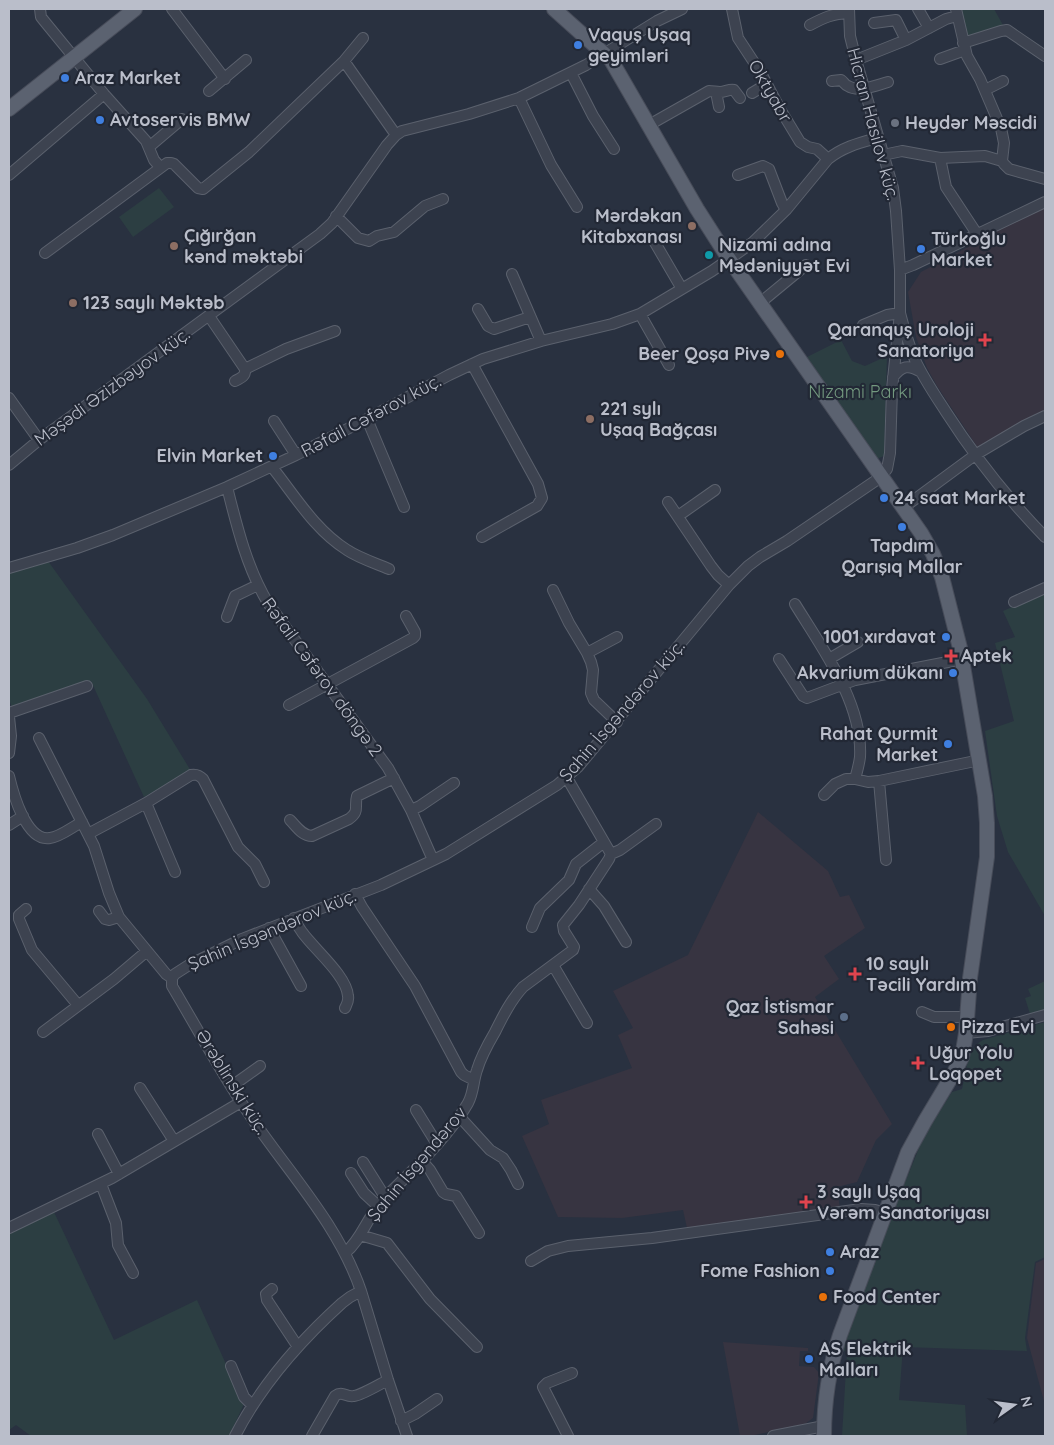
<svg xmlns="http://www.w3.org/2000/svg" width="1054" height="1445" viewBox="0 0 1054 1445" font-family="Quicksand,sans-serif">
<style>
.medical{fill:#373441}
.green{fill:#2c3e42}
.lines{fill:none;stroke-linecap:round;stroke-linejoin:round}
.minor-casing{stroke:#5b616d;stroke-width:12}
.major-casing{stroke:#474c59;stroke-width:16}
.minor{stroke:#3d4350;stroke-width:10}
.major{stroke:#5b6270;stroke-width:14}
.shop-dot{fill:#3f7fe0;stroke:#222835;stroke-width:2}
.worship-dot{fill:#6b7280;stroke:#222835;stroke-width:2}
.education-dot{fill:#8d6e63;stroke:#222835;stroke-width:2}
.culture-dot{fill:#0f9aa8;stroke:#222835;stroke-width:2}
.health-dot{fill:#e0444e;stroke:#222835;stroke-width:2}
.food-dot{fill:#e8710a;stroke:#222835;stroke-width:2}
.service-dot{fill:#5c6f8a;stroke:#222835;stroke-width:2}
.labels{text-anchor:middle;stroke-width:4.5;stroke-linejoin:round;paint-order:stroke}
.poi-label{font-size:18px;font-weight:bold;fill:#babeca;stroke:#222835;text-anchor:start}
.street-label{font-size:18px;fill:#babeca;stroke:#222835}
.park-label{font-size:18px;fill:#73997f;stroke:#222835}
</style>
<rect width="100%" height="100%" fill="#293140"/>
<path class="medical" d="M1045 206V412L978 448 937 386 927 368 916 337 908 292 921 272Z
M758 812 828 871 840 897 849 895 865 928 824 956 839 979 815 997 892 1124 876 1140 857 1182 837 1187 840 1209 687 1228 683 1210 622 1218 558 1217 522 1136 549 1124 541 1100 632 1068 618 1035 633 1028 613 991 688 955Z
M1045 1259V1405L1027 1338 1036 1263Z
M723 1342 808 1348V1351H800L799 1366 814 1367 819 1373 813 1418 805 1424 750 1436H740Z"/>
<path class="green" d="M959 9H994L1003 25 999 29 966 40Z
M159 188 174 207 133 237 119 217Z
M841 340 852 361 865 366 887 356 884 456 874 460 807 357Z
M48 561 147 699 191 771 144 797 91 681 12 708 9 699V572Z
M1045 592V916L1008 852 997 816 985 731 1014 721 995 643 1015 637 1003 611Z
M1045 981V1009L1030 1014 1025 998 1031 996 1028 989Z
M1045 1022V1257L1035 1262 1025 1338 1027 1351 903 1347 899 1400 965 1405 967 1436H842L847 1353 842 1349 901 1192 924 1136 952 1092 962 1089C966 1073 967 1048 983 1040Z
M54 1212 114 1340 197 1300 244 1404 229 1436H31L16 1425 9 1430V1233Z"/>
<g class="lines">
<g class="minor-casing">
<path id="minor" d="M40 9 41 17 45 22 104 94 146 141 154 160 160 167
M172 9 225 79
M732 9 738 38 761 73 780 109 800 142 808 147 817 149 828 159
M918 9 929 28
M956 9 967 56 980 79 1001 128 1004 143 1002 161 1004 164 1009 169 1045 179
M874 23 896 20 906 40
M810 25C825 17 832 14 849 13
M963 43 1001 31 1007 30 1045 56
M940 59 965 50
M856 60 906 40 946 19 957 16
M344 61 396 135
M571 73 593 116 614 149
M832 81 841 80C844 82 845 85 848 86 859 93 877 85 888 82
M985 90 1003 81
M209 91 246 60
M716 92 719 107
M752 93 767 84
M519 98 551 165 577 207
M649 125 709 91C713 91 716 92 720 92 725 92 729 89 734 90L740 98
M149 147 182 119
M883 155 902 151 940 158 985 156 1002 161
M940 158 946 187 977 234
M9 175 104 94
M738 175 763 166 769 169 782 203 786 210
M336 216 358 238 369 241 377 236 394 232 425 206 443 199
M654 241 682 289
M45 253 167 163H171L174 164 198 188 203 189 249 152 344 61 363 38
M900 270 913 265 1045 202
M512 274 541 341
M760 303 806 265
M478 309 488 326 494 329 530 317
M640 314 669 365
M209 316 245 369
M863 325 887 315 900 313C904 329 909 345 915 360 924 379 935 395 946 412 975 457 1008 499 1045 537
M472 364 538 484 542 498 537 506 482 537
M893 377C902 366 908 364 921 372
M235 381C241 378 246 376 245 369L286 349 335 331
M9 398 39 440
M367 419 404 507
M274 421 296 455
M9 465 39 440 320 234 332 223 387 145 396 135 402 131 469 114 519 98 586 65 657 21 682 9
M272 467C295 496 315 530 347 550 359 558 375 563 389 569
M227 487C237 527 247 568 268 603L388 768 411 810 433 860
M668 502 711 566 718 575 729 585
M903 508 975 455 1024 426 1045 416
M678 516 715 490
M9 568 77 548 113 535 227 487 296 455 367 419 449 375 483 359 541 341 612 324 640 314 712 271 752 243 786 210 828 159C843 147 859 143 877 138
M553 590 569 623 587 653 591 662 593 670 591 693 594 700 617 722
M1014 602 1045 588
M795 604C822 648 863 703 860 757 859 765 857 772 855 779
M227 617 235 596 258 585
M587 653 617 637
M779 659 803 696 807 698 855 680 963 659
M829 659 858 642
M289 705 413 638 415 636V632L406 616
M9 713 87 686
M9 717 11 736 9 753
M39 738 94 846 109 893 119 917 166 974 172 978V986C197 1028 220 1071 247 1111 286 1170 338 1223 361 1291L388 1380 407 1436
M9 776C13 793 26 842 50 838 60 837 72 827 82 822
M879 781 886 860
M824 795 835 784 846 779H855L868 782 879 781 980 760
M146 803 175 872
M411 810 420 806 454 783
M290 820C296 826 302 836 312 836L349 819C360 811 354 807 357 796L394 778
M9 825 23 816
M88 834 146 803 191 775C196 774 199 775 203 779L238 847 255 864 264 882
M611 854 620 850 656 824
M589 889 604 906 626 942
M355 894 362 907 415 986 461 1072 464 1075 474 1080
M26 909 19 915V919L32 950 78 1005
M99 911 105 919 109 920 119 917
M294 918C296 923 299 928 302 932 314 949 347 976 348 996 349 1001 347 1004 345 1008
M532 927 540 908 569 880 576 864 604 842
M269 928 301 986
M553 965 587 1023
M172 978 175 974 189 965 242 939 381 885 446 854 557 785 578 767 729 585 748 566 760 557 787 541 881 477 887 469 890 453 892 389 900 313V270L896 211 893 188 856 60 850 36 849 9
M922 1012 934 1017H967
M43 1032 114 979 147 951
M966 1033 988 1031 1045 1015
M232 1086 260 1066
M140 1088 174 1141
M416 1110 437 1144
M459 1116 490 1150 503 1158 511 1170 518 1184
M98 1134 119 1174
M422 1161 430 1170 443 1192 446 1194 456 1196 479 1233
M363 1162 385 1197
M351 1173 364 1193 378 1206
M101 1184 116 1223 118 1245 133 1273
M9 1228 112 1178 241 1102
M360 1235 387 1243 430 1299 477 1347
M345 1253C360 1241 366 1221 378 1206 387 1194 399 1184 410 1173 430 1153 454 1128 468 1103 474 1092 473 1081 477 1070 481 1056 488 1044 495 1032 503 1016 511 1000 523 987L573 950 574 947 564 931 563 925 579 905 609 859 611 854 567 778
M531 1261 548 1251 568 1246 652 1238 861 1209 875 1210 885 1213
M272 1289 266 1294 267 1300 298 1347
M231 1366 244 1397 252 1405
M401 1421 415 1414 437 1399
M235 1436C261 1385 300 1341 342 1303L350 1297 361 1291
M312 1436 335 1396C343 1390 346 1398 354 1396 362 1395 380 1384 388 1380
M568 1436 543 1387 547 1383 572 1373
M773 1436 824 1426"/>
</g>
<g class="major-casing">
<path id="major" d="M554 9 611 60 697 209 729 259 921 533 933 554 942 577 960 648 985 796 987 823V857L970 978 966 1033 962 1057 955 1071 925 1121 908 1152 840 1335C829 1368 824 1401 824 1436
M9 109 135 9"/>
</g>
<use href="#minor" class="minor"/>
<use href="#major" class="major"/>
</g>
<g class="shop-dot">
<circle cx="578" cy="45" r="5"/>
<circle cx="65" cy="78" r="5"/>
<circle cx="100" cy="120" r="5"/>
<circle cx="921" cy="249" r="5"/>
<circle cx="273" cy="456" r="5"/>
<circle cx="884" cy="498" r="5"/>
<circle cx="902" cy="527" r="5"/>
<circle cx="946" cy="637" r="5"/>
<circle cx="953" cy="673" r="5"/>
<circle cx="948" cy="744" r="5"/>
<circle cx="830" cy="1252" r="5"/>
<circle cx="830" cy="1271" r="5"/>
<circle cx="809" cy="1359" r="5"/>
</g>
<circle class="worship-dot" cx="895" cy="123" r="5"/>
<g class="education-dot">
<circle cx="692" cy="226" r="5"/>
<circle cx="174" cy="246" r="5"/>
<circle cx="73" cy="303" r="5"/>
<circle cx="590" cy="419" r="5"/>
</g>
<circle class="culture-dot" cx="709" cy="255" r="5"/>
<g class="health-dot">
<path d="M982.5 332.5h5v5h5v5h-5v5h-5v-5h-5v-5h5z"/>
<path d="M948.5 648.5h5v5h5v5h-5v5h-5v-5h-5v-5h5z"/>
<path d="M852.5 966.5h5v5h5v5h-5v5h-5v-5h-5v-5h5z"/>
<path d="M915.5 1055.5h5v5h5v5h-5v5h-5v-5h-5v-5h5z"/>
<path d="M803.5 1194.5h5v5h5v5h-5v5h-5v-5h-5v-5h5z"/>
</g>
<g class="food-dot">
<circle cx="780" cy="354" r="5"/>
<circle cx="951" cy="1027" r="5"/>
<circle cx="823" cy="1297" r="5"/>
</g>
<circle class="service-dot" cx="844" cy="1017" r="5"/>
<g class="labels">
<g class="poi-label">
<text x="588" y="41">Vaquş Uşaq<tspan x="588" dy="21">geyimləri</tspan></text>
<text x="75" y="84">Araz Market</text>
<text x="110" y="126">Avtoservis BMW</text>
<text x="905" y="129">Heydər Məscidi</text>
<text x="682" y="222" text-anchor="end">Mərdəkan<tspan x="682" dy="21">Kitabxanası</tspan></text>
<text x="184" y="242">Çığırğan<tspan x="184" dy="21">kənd məktəbi</tspan></text>
<text x="931" y="245">Türkoğlu<tspan x="931" dy="21">Market</tspan></text>
<text x="719" y="251">Nizami adına<tspan x="719" dy="21">Mədəniyyət Evi</tspan></text>
<text x="83" y="309">123 saylı Məktəb</text>
<text x="974" y="336" text-anchor="end">Qaranquş Uroloji<tspan x="974" dy="21">Sanatoriya</tspan></text>
<text x="770" y="360" text-anchor="end">Beer Qoşa Pivə</text>
<text x="600" y="415">221 sylı<tspan x="600" dy="21">Uşaq Bağçası</tspan></text>
<text x="263" y="462" text-anchor="end">Elvin Market</text>
<text x="894" y="504">24 saat Market</text>
<text x="902" y="552" text-anchor="middle">Tapdım<tspan x="902" dy="21">Qarışıq Mallar</tspan></text>
<text x="936" y="643" text-anchor="end">1001 xırdavat</text>
<text x="961" y="662">Aptek</text>
<text x="943" y="679" text-anchor="end">Akvarium dükanı</text>
<text x="938" y="740" text-anchor="end">Rahat Qurmit<tspan x="938" dy="21">Market</tspan></text>
<text x="866" y="970">10 saylı<tspan x="866" dy="21">Təcili Yardım</tspan></text>
<text x="834" y="1013" text-anchor="end">Qaz İstismar<tspan x="834" dy="21">Sahəsi</tspan></text>
<text x="961" y="1033">Pizza Evi</text>
<text x="929" y="1059">Uğur Yolu<tspan x="929" dy="21">Loqopet</tspan></text>
<text x="817" y="1198">3 saylı Uşaq<tspan x="817" dy="21">Vərəm Sanatoriyası</tspan></text>
<text x="840" y="1258">Araz</text>
<text x="820" y="1277" text-anchor="end">Fome Fashion</text>
<text x="833" y="1303">Food Center</text>
<text x="819" y="1355">AS Elektrik<tspan x="819" dy="21">Malları</tspan></text>
</g>
<g class="street-label">
<text transform="translate(770 91) rotate(60)" y="6">Oktyabr</text>
<text transform="translate(873 124) rotate(75)" y="6">Hicran Hasilov küç.</text>
<text transform="translate(112 387) rotate(-36)" y="6">Məşədi Əzizbəyov küç.</text>
<text transform="translate(371 416) rotate(-28)" y="6">Rəfail Cəfərov küç.</text>
<text transform="translate(322 677) rotate(54)" y="6">Rəfail Cəfərov döngə 2</text>
<text transform="translate(622 711) rotate(-49)" y="6">Şahin İsgəndərov küç.</text>
<text transform="translate(272 930) rotate(-23)" y="6">Şahin İsgəndərov küç.</text>
<text transform="translate(232 1082) rotate(58)" y="6">Ərəblinski küç.</text>
<text transform="translate(417 1164) rotate(-50)" y="6">Şahin İsgəndərov</text>
</g>
<g class="park-label">
<text x="860" y="398">Nizami Parkı</text>
</g>
</g>
<rect width="1054" height="1445" fill="none" stroke="#babeca" stroke-width="20"/>
<g transform="translate(1014 1405) rotate(76)" stroke="#222835" stroke-width="4" paint-order="stroke">
<path d="M0-4L9 19L0 12L-9 19Z" fill="#babeca"/>
<text y="-8" font-size="14" font-weight="bold" text-anchor="middle" fill="#babeca">N</text>
</g>
</svg>
